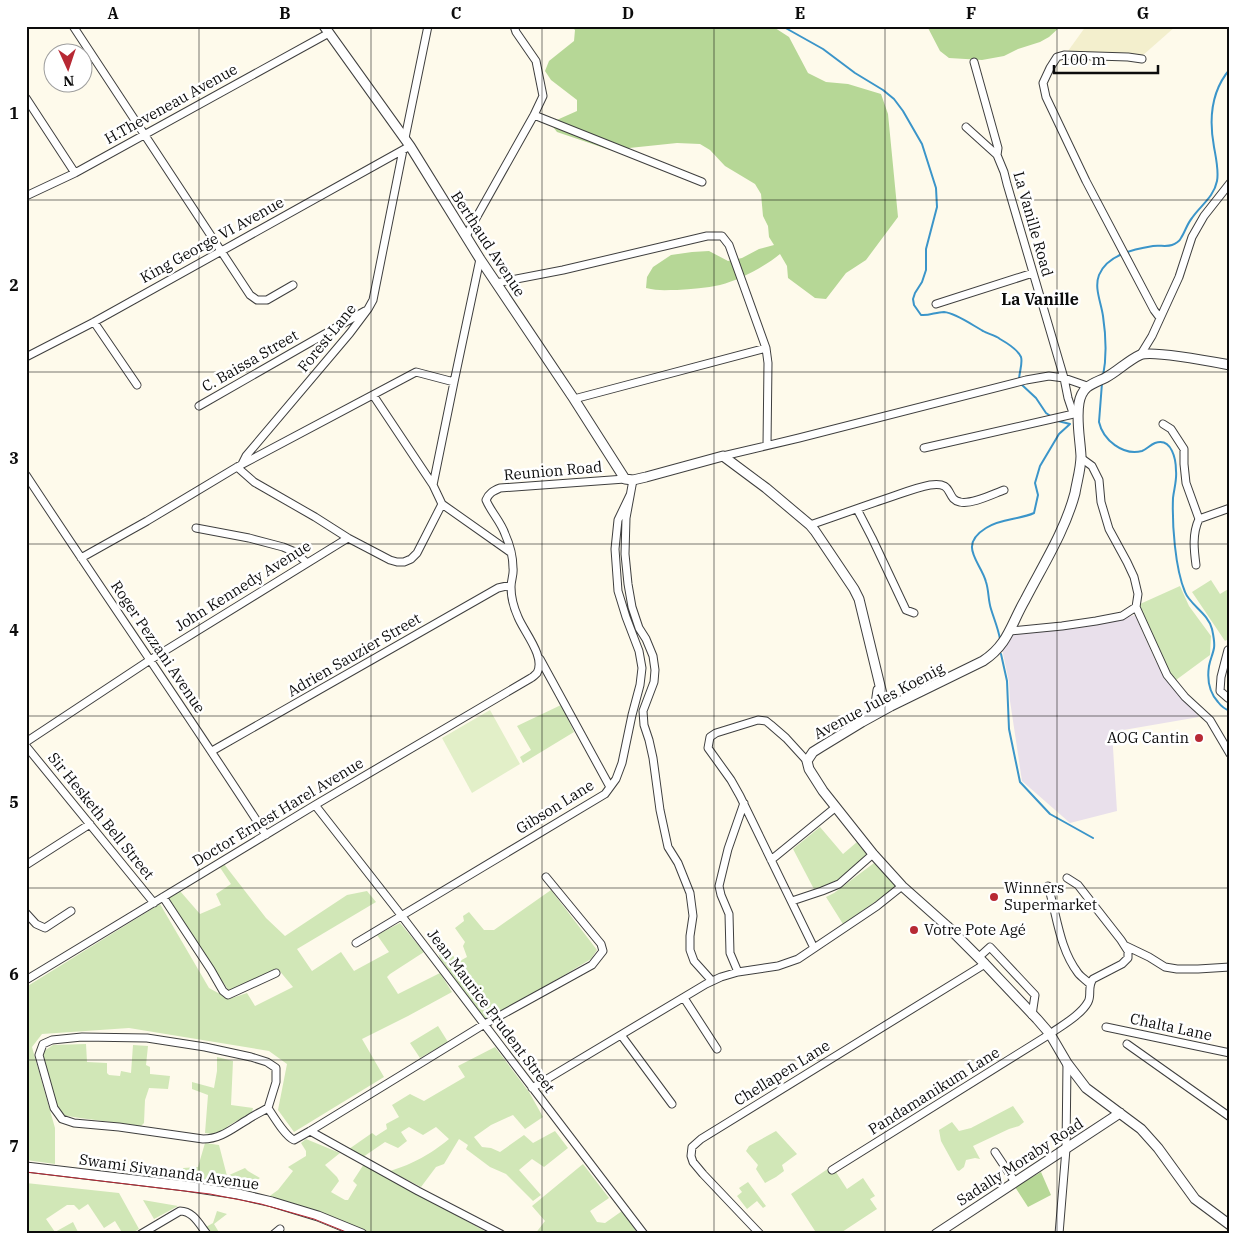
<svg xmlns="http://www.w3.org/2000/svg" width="1256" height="1260" viewBox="0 0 1256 1260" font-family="'IBM Plex Serif',serif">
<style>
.industrial{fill:#e9e0eb}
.farmland{fill:#f3efcd}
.green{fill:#d1e7b7}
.forest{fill:#b6d796}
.pitch{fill:#e2efc8}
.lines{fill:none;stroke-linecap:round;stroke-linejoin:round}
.stream{stroke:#3b95c9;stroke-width:2}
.minor-casing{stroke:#3f3f3f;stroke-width:9}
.tertiary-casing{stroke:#3f3f3f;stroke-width:11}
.minor{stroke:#fff;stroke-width:7}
.tertiary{stroke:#fff;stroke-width:9}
.tram{stroke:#b72934;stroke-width:1}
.grid{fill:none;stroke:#0c0c0c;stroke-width:1;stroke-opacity:0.55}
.poi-dot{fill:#b72934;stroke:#fff;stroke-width:2}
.labels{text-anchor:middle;stroke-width:5;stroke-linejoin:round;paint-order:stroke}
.street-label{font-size:15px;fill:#0c0c0c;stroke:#fff}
.poi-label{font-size:15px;fill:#0c0c0c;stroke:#fff;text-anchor:start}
.neighbourhood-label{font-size:16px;font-weight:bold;fill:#0c0c0c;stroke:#fff}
.neatline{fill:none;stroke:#0c0c0c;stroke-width:2}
.grid-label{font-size:16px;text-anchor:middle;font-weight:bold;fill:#0c0c0c}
</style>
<rect width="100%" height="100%" fill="#fefaeb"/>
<path class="industrial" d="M1135 615 1155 660 1165 677 1199 717 1112 732 1117 811 1070 823 1022 781 1010 701 1009 682 1002 649 1012 634 1089 626Z"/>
<path class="farmland" d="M1086 26H1176L1142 56 1063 58Z"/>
<path class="green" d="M1211 580 1220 594 1230 588V638L1225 641 1192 592Z
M1180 586 1189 606 1211 636 1210 655 1176 680 1170 673 1140 614V604Z
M561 705 574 732 523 763 520 757 531 750 517 726Z
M820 827 843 854 857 842 868 855 840 878 835 883 816 893 793 849Z
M874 863 887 873 898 886 843 924 826 897 834 893Z
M224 864 266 918 285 936 347 895 367 891 376 902 297 949 312 971 341 952 354 971 389 952 377 935 400 923 424 952 390 974 387 977 398 994 440 973 452 992 408 1016 362 1039 384 1077 294 1132 278 1110 287 1064 269 1051 129 1028 42 1034 32 1047 55 1128V1164L26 1160V987L160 904 209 988 229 999 247 993 255 1006 293 987 278 969 229 991 166 899 180 891 200 914 221 905 216 894 231 884 219 866Z
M551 890 597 950 591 959 531 995 485 1019 440 959 435 942 439 938 458 962 467 957 463 946 465 942 455 928 464 921 463 916 469 912 484 930H494Z
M438 1026 448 1042 420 1058 410 1043Z
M86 1044 87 1062 107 1063V1073L109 1075 120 1076 121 1071 131 1073 133 1045 148 1046 146 1065 150 1067V1074L170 1076 168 1089 149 1088 145 1100 144 1123 141 1126 80 1118 61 1115C53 1096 40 1071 44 1051L53 1045Z
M495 1047 529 1092 543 1117 525 1129 513 1115 491 1125 474 1137 482 1147 491 1148 500 1152 524 1135 533 1143 555 1131 568 1148 544 1167 532 1159 519 1170 541 1195 533 1201 506 1174 490 1167 466 1149 468 1145 459 1139 444 1164 436 1167 421 1187 390 1171C415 1163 429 1155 449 1139L436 1127 423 1135 409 1127 401 1132 407 1141 398 1148 385 1142 363 1157 349 1149 372 1133 376 1136 387 1129 386 1124 399 1117 392 1105 410 1094 424 1101 465 1077 458 1066Z
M217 1057 233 1061 231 1105 253 1108 252 1112 228 1126 225 1130 212 1134 205 1133 208 1095 192 1089V1082L214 1088 217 1071Z
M1013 1106 1024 1122 1019 1126 1009 1129 973 1146 980 1159 975 1158 966 1160 964 1167 959 1171 957 1170 941 1141 939 1130 952 1122 959 1131 971 1128Z
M776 1131 797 1154 782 1165 784 1171 776 1177 765 1183 756 1169 758 1165 746 1151 749 1146Z
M306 1139 340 1153 325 1165 337 1177 339 1181 331 1192 345 1200H348L357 1185 353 1181 364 1164 490 1234H371L364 1230 267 1198 278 1190 293 1171 288 1167 306 1156V1151L301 1143Z
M205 1143 219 1145 227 1176 245 1168 248 1171 260 1178 246 1188 182 1180 183 1168 198 1167Z
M583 1164 609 1198 590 1211 597 1222 605 1223 622 1211 638 1234H535L545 1221 532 1206Z
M832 1166 847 1189 863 1178 875 1196 870 1199 877 1209 839 1234H817L791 1194Z
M748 1182 766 1206 763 1208 757 1201 747 1209 737 1196 742 1192 739 1188Z
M26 1183 119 1193 139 1229 130 1234H123L115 1221 104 1228 88 1204 79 1210 74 1205H67L46 1219 55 1232 73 1222 78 1232 76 1234H26Z
M143 1200 178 1206 154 1219Z
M217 1211 227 1214 214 1224 220 1234H212L206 1227 213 1223Z"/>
<path class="forest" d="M571 26H772L789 37 808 73 826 82 848 84 881 94 888 114 898 217 866 260 846 273 826 299 815 298 788 278 787 266 780 254C764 267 740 280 720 285 706 288 692 289 677 290 666 290 657 291 646 288L647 277 653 267 671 255 692 252 709 251 728 261 742 258 759 249 774 245 769 237 768 226 763 216 761 194 755 184 725 166 710 150 700 144 677 143 610 150 557 132 550 123 577 111V100L551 80 545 71 549 61 574 41 575 30Z
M927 26H1061L1049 37 1040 42 1018 49 1004 56 982 60 949 58 940 51Z
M1041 1172 1051 1195 1028 1207 1015 1187Z"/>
<path class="pitch" d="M490 710 520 764 472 793 442 738Z"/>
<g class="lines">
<path class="stream" d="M782 26 823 49 855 73 883 90 894 99 903 111 922 144 936 188 937 207 926 249V270L922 282 915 293 913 299 914 305 921 315C929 316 936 312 944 312 956 313 972 325 983 331 988 334 995 335 1000 339 1007 343 1018 350 1021 357 1023 363 1019 373 1019 380
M1103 376C1107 356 1106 336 1103 316 1101 302 1094 288 1099 275 1107 255 1134 249 1153 246 1159 245 1167 247 1172 245 1175 244 1180 241 1181 238 1185 232 1187 224 1192 218 1200 206 1214 197 1217 181 1219 171 1216 158 1214 147 1209 120 1211 91 1230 69
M1102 383 1099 422C1103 440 1123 456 1142 451 1147 449 1150 445 1155 443 1172 437 1176 460 1176 471 1177 480 1174 489 1173 498 1172 524 1175 568 1185 592 1190 605 1208 613 1212 629 1213 634 1215 642 1214 648 1213 654 1210 660 1209 666 1207 679 1209 692 1218 702 1221 706 1224 709 1230 711
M1021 384 1036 398 1046 413 1052 417
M1058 421 1070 424
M1000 639C998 628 994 619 991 609 988 600 989 591 986 582 981 562 957 546 986 528 1001 518 1019 520 1034 513L1038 495 1035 483 1040 466 1059 434 1070 424
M1001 654 1007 681 1009 729 1020 782 1050 814 1093 838"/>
<g class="minor-casing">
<path id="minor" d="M73 26 250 295 257 300H267L293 285
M1142 59 1128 57 1064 55 1057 57 1050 68 1043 83 1046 97 1086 181 1154 310 1160 318
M974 62 998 148 997 155
M26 98 75 173
M534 115 702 182
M966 127 997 155 1004 172 1007 184 1064 378 1068 398 1072 410 1078 413
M405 138 428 26
M26 196 75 173 329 33
M466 236 534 115 543 96 536 61 516 32 514 26
M496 283 563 270 707 236H722L729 245 766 348 768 363 767 445
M936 304 1033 273
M94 322 137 385
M1141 354 1152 336 1179 277 1192 237 1204 216 1230 183
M26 357 94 322 410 146
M373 395 433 485
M574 399 766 348
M199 406 365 311
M1163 424 1171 429 1184 449V464L1186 483 1199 519
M924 448 1078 413
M723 456 799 438 1026 380 1049 376 1064 378 1087 386
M242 464 246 456 350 333 368 309 373 300 403 150
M237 467 254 482 315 517 348 538 390 560 397 562H404L411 559 417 553 442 504 510 552
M26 475C105 595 188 714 266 835
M633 480 626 518 625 554 628 584 632 607 639 628 646 639 653 656 655 670 654 682 643 711 644 725 649 740 653 758 660 810 668 847 678 863 690 893 693 916 690 936V950L694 961 712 981
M442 504 433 485 454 382 480 259
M857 509 872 538 906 610 914 613
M810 525C834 517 858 508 882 500 898 495 914 488 930 485 955 481 945 499 960 502 971 505 993 494 1004 490
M196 528 249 538 283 547 295 552 307 563
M81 558 147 521 237 467 416 372 454 382
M1196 565C1194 550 1192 534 1199 519L1230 508
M1136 607 1167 675 1185 697 1210 720 1230 754
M1010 631 1062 626 1096 621 1122 616 1136 607 1138 594 1134 577 1127 562 1109 529 1101 502 1099 480 1092 466 1081 458
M1230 649 1228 650 1221 677 1220 691 1228 698 1230 697
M540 659 610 787
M26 742 150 660 348 538
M26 746 154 903
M212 751 498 588 511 585
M807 761 786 738 771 725 766 721 758 720 716 733 710 737 708 748 731 780 740 796 814 948
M315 805 401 915 644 1234
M771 860 836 807
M26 865 90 824
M1048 886C1057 915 1059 948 1078 973 1081 977 1086 980 1090 984
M163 897 211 970 223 991 228 995 276 973
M792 901 822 891 839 884 873 854
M26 913 36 924 45 928 71 911
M356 943 605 794 616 779 622 763 632 715 640 685 642 668 639 651 626 617 618 591 615 549 618 520 630 495
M1126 946 1149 957 1165 967 1177 969H1198L1230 967
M979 957 990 947 1035 995 1032 1015
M738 972 730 953 729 914 721 895 719 886 728 849 744 803
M26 980 315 805 531 678C533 677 535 675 537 673 546 657 524 632 518 617 514 608 511 596 511 587 511 580 514 574 513 568 513 556 510 545 505 534 501 522 491 512 486 500 489 493 493 491 500 488L625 479
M684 998 717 1049
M1106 1027 1230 1053
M621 1035 672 1104
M1127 1044 1230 1117
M532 1088 706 984 721 977 738 972 778 966 798 959 877 906 902 886
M268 1108 276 1082V1068L267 1062 251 1057 205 1047 147 1038 82 1037 52 1040 43 1044 39 1055 54 1108 62 1119 74 1123 119 1127 203 1139C221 1139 233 1128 247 1120 254 1115 261 1112 268 1108 274 1117 285 1136 294 1140L310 1131 483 1025 592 965 603 951 601 944 546 877
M310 1131 418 1191 501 1234
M995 1152 1015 1182
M832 1170 1050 1034C1061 1026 1081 1015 1088 1002 1092 995 1087 987 1093 979L1122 964 1128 958V951L1121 940 1078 885 1067 878
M141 1234 180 1211C193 1211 199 1224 207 1234
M274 1234 280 1229
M760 1234 703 1174 693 1162 691 1156 692 1147 701 1139 985 964
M1059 1234 1066 1149 1067 1063"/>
</g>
<g class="tertiary-casing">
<path id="tertiary" d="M324 26 410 146 480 259 574 399 625 479 633 480 646 477 723 456 766 488 810 525 815 531 854 589 859 599 883 698 891 706
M1230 365C1214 362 1151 350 1140 355 1127 361 1117 372 1105 378 1092 384 1082 386 1079 403 1076 420 1080 438 1081 456 1081 468 1077 481 1075 493 1065 531 1043 565 1025 600 1011 624 1008 645 983 661L891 706 862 722 821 747 813 752 807 761 809 769 823 791 873 854 902 886 947 926 985 964 1037 1019 1050 1034 1067 1063 1086 1088 1141 1129 1158 1148 1195 1199 1230 1225
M867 716 876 704 878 690
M26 1167 185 1186 238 1194 272 1202 318 1216 362 1234
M936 1234 1120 1113"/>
</g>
<use href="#minor" class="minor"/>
<use href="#tertiary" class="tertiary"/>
<path class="tram" d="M26 1172 210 1194 261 1204 314 1219 351 1234"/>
</g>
<path class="grid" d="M199 26V1234M371 26V1234M542 26V1234M714 26V1234M885 26V1234M1057 26V1234M26 200H1230M26 372H1230M26 544H1230M26 716H1230M26 888H1230M26 1060H1230"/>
<g class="poi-dot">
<circle cx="1199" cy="738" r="5"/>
<circle cx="994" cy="897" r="5"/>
<circle cx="914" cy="930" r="5"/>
</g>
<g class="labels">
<g class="street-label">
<text transform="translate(171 104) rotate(-29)" y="5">H.Theveneau Avenue</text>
<text transform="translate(1033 224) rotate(74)" y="5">La Vanille Road</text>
<text transform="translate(212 240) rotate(-29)" y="5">King George VI Avenue</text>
<text transform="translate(488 244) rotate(57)" y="5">Berthaud Avenue</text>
<text transform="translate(327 338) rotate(-51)" y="5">Forest Lane</text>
<text transform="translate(250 361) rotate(-30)" y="5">C. Baissa Street</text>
<text transform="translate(553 471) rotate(-5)" y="5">Reunion Road</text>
<text transform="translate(243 586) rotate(-32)" y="5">John Kennedy Avenue</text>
<text transform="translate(158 647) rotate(56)" y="5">Roger Pezzani Avenue</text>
<text transform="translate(354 655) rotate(-30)" y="5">Adrien Sauzier Street</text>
<text transform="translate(879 701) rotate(-28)" y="5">Avenue Jules Koenig</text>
<text transform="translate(555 807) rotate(-32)" y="5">Gibson Lane</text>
<text transform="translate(278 812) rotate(-31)" y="5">Doctor Ernest Harel Avenue</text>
<text transform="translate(101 816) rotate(51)" y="5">Sir Hesketh Bell Street</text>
<text transform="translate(491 1011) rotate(53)" y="5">Jean Maurice Prudent Street</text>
<text transform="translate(1171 1027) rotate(12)" y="5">Chalta Lane</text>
<text transform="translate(782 1073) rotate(-32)" y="5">Chellapen Lane</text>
<text transform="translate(934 1091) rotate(-32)" y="5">Pandamanikum Lane</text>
<text transform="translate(1020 1162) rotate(-33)" y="5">Sadally Moraby Road</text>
<text transform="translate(169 1172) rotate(8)" y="5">Swami Sivananda Avenue</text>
</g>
<g class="poi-label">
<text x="1189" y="743" text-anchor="end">AOG Cantin</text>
<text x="1004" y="893">Winners<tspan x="1004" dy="17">Supermarket</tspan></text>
<text x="924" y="935">Votre Pote Agé</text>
</g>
<g class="neighbourhood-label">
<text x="1040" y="305">La Vanille</text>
</g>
</g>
<rect width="1256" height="1260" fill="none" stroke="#ffffff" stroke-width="55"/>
<g transform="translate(68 68) rotate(177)"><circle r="24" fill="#ffffff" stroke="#9e9e9e"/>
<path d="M0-4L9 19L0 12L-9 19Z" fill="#b72934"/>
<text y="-8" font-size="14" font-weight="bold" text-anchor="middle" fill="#0c0c0c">N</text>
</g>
<path d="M1054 65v8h104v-8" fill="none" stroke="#0c0c0c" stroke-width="2.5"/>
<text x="1061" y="65" font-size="15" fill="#0c0c0c" stroke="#ffffff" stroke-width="4" paint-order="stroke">100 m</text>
<rect x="28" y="28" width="1200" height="1204" class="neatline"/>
<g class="grid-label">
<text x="113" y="19">A</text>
<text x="285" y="19">B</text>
<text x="456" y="19">C</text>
<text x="628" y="19">D</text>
<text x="800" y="19">E</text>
<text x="971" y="19">F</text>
<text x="1143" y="19">G</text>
<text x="14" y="119">1</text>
<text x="14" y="291">2</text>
<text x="14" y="464">3</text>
<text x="14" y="636">4</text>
<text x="14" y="808">5</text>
<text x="14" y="980">6</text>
<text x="14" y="1152">7</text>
</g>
</svg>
